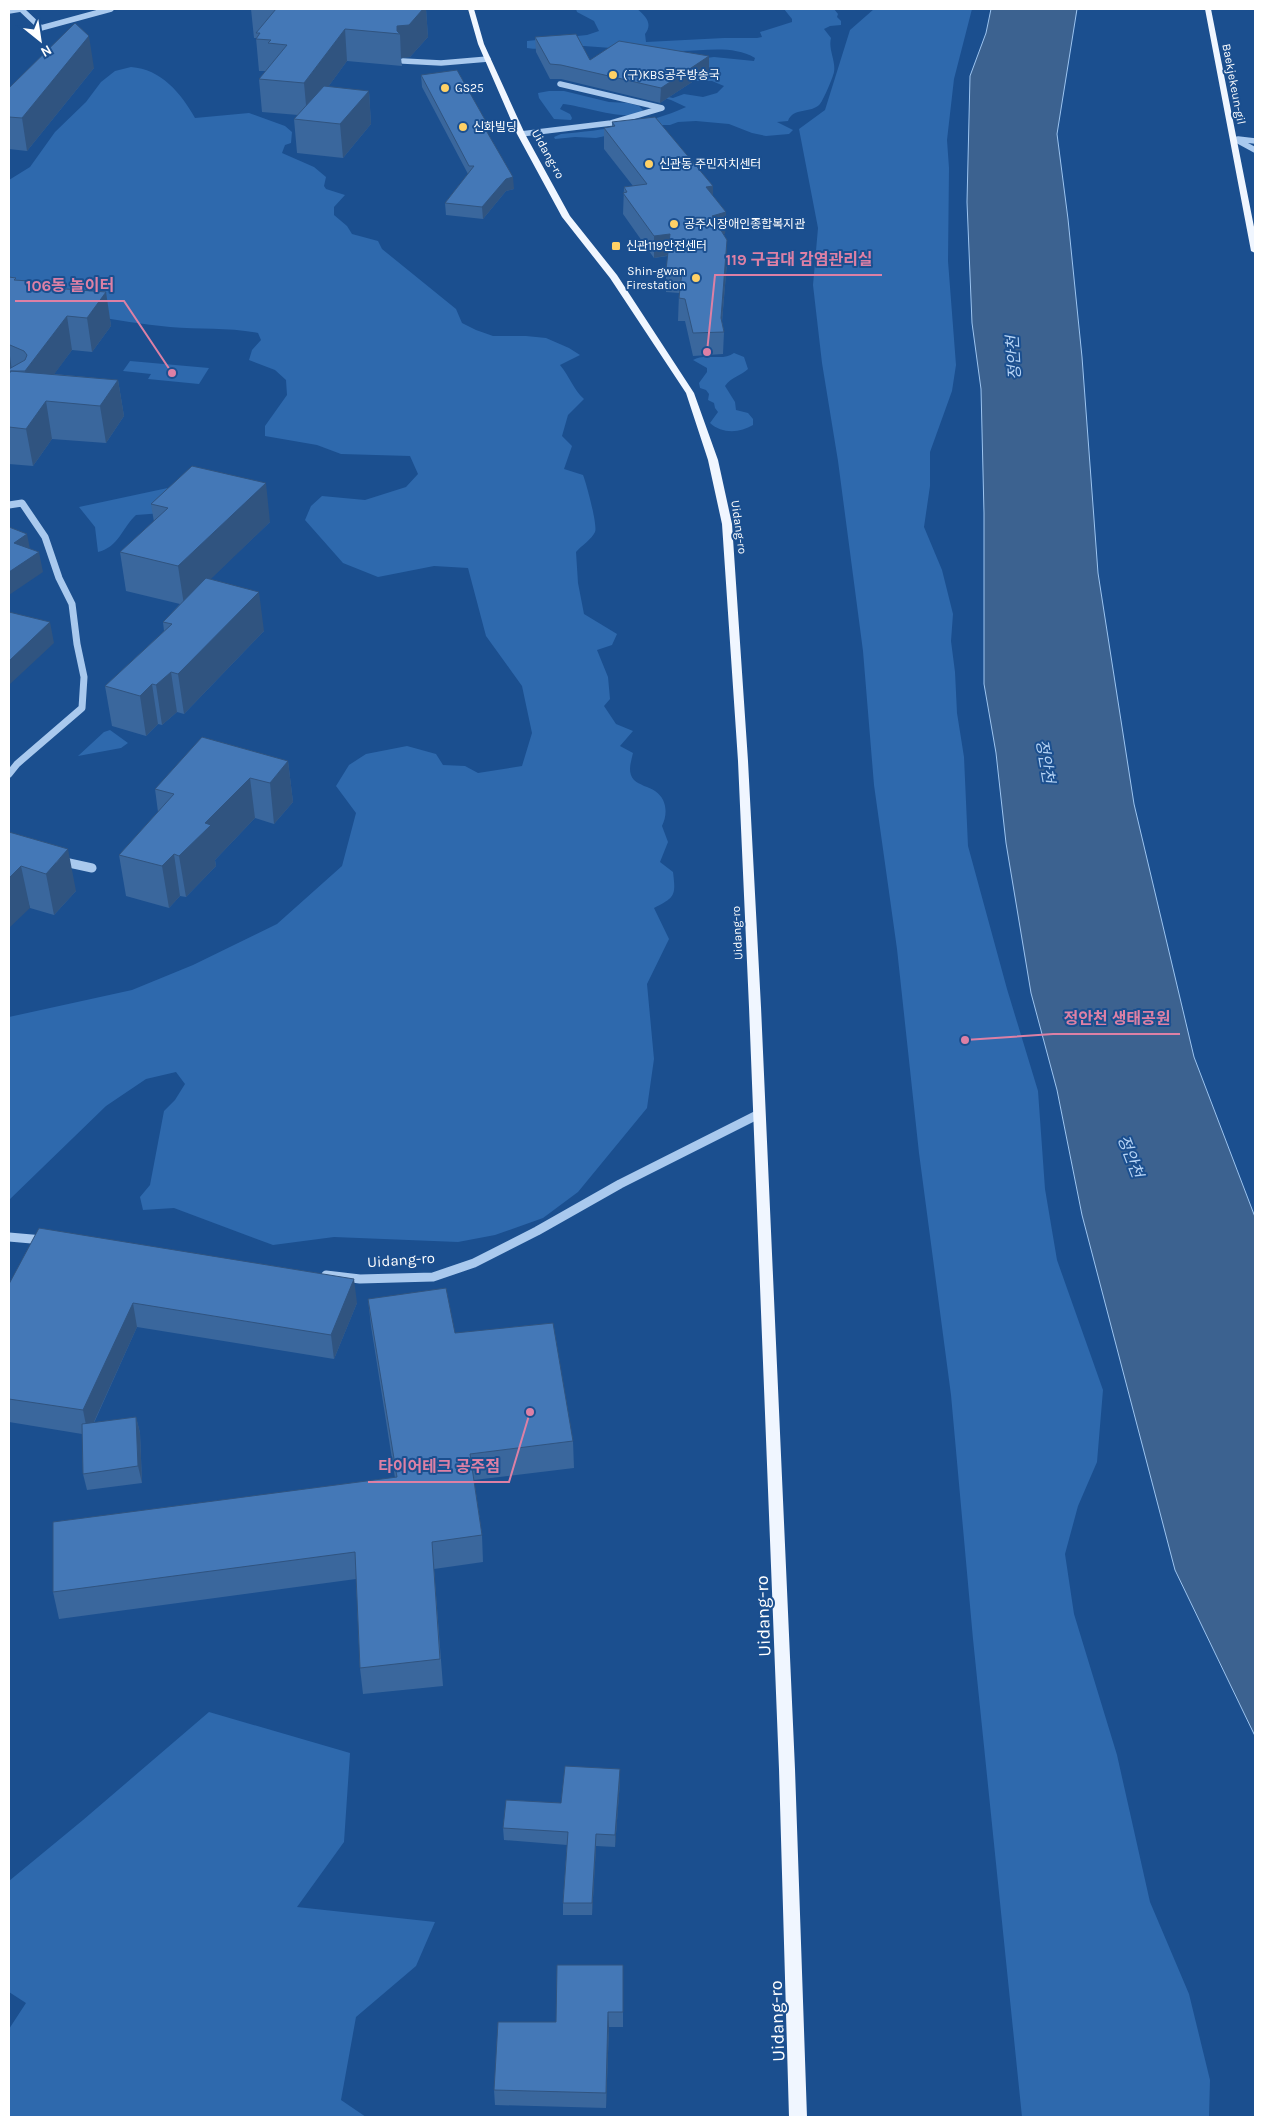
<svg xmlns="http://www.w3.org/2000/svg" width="1264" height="2126" viewBox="0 0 1264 2126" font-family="Karla,'Noto Sans KR',sans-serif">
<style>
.green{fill:#2e69ad}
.water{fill:#3c6290;stroke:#9cc4f0}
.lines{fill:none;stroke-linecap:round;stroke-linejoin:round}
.minor-far2{stroke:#a9c9ee;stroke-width:5.5}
.minor-far1{stroke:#a9c9ee;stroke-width:7}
.minor{stroke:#a9c9ee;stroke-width:9}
.major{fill:#f0f6ff;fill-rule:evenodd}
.wall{fill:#3a679d}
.shaded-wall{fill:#305480}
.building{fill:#4478b7;stroke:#305480}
.poi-dot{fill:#ffd166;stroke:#1b4f8f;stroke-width:2}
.labels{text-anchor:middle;stroke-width:4;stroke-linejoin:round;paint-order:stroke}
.far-poi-label{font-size:12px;fill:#fff;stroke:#1b4f8f;text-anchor:start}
.far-street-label{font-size:12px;fill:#fff;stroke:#1b4f8f}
.street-label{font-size:15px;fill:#fff;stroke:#1b4f8f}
.water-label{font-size:16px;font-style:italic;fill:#b5d3f5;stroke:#1b4f8f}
.near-street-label{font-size:18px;fill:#fff;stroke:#1b4f8f}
.leader{fill:none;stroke:#dd80a5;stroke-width:2}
.callout-dot{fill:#dd80a5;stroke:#1b4f8f;stroke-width:2}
.callout-label{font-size:16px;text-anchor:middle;font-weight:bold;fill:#dd80a5;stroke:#1b4f8f;stroke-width:4;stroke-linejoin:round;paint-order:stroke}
</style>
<rect width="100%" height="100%" fill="#1b4f8f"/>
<path class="green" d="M576 9H637C646 16 653 24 645 34L646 42 724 38H757L762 37 760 32 792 22V19L784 9H834L838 14 837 17 841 21V25L830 26 824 29 831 38C828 49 836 61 834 72 833 77 824 99 820 104 811 114 793 107 788 121L777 122 793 130 789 134 766 136 752 133 729 124 696 121 678 122 670 125H656L596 138 575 137 555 139 554 137 561 134C603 130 647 125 686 107L671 100 644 92 673 98 684 94 703 97 717 93 724 86 712 81H688L698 59 714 57 754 61 755 58C733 45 705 51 680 51 648 51 616 48 584 46 565 45 546 51 527 48V41L587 35 599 31 594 21 577 12Z
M874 9H972L954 79 947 140 949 168 948 261 956 365 952 391 930 452V486L924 527 942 570 953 614 951 641 955 672 957 713 964 757 968 846 1007 989 1038 1091 1045 1189 1057 1260 1103 1390 1097 1462 1078 1506 1065 1554 1074 1614 1117 1755 1150 1902 1189 1994 1210 2080 1209 2117H1022L973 1639 951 1395 919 1153 897 949 874 785 863 651 838 461 822 363 813 285 818 228 799 129 825 110 850 30Z
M131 67C161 69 181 93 195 118L249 113 285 126 292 132 291 143 285 145 282 153 314 167 326 177 324 186 326 189 345 195 334 207V215L347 226 352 234 378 241 382 249 456 309 462 323 476 330 493 336H526L546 338 569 348 580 355 560 365C570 377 573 389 584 399L568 415 562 436 572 446 564 469 583 475C586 482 598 526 595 532 592 539 581 546 576 552L578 583 584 614 617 634 612 645 597 650 608 677 610 699 604 706 616 724 633 731 620 746 633 753C631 762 627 772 634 780 639 785 649 787 655 791 667 799 668 814 662 826L668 842 660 862 673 872C676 896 675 897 654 908L669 939 647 984 654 1059 647 1108 578 1192 543 1218 495 1235 458 1242 334 1237 273 1245 174 1208 143 1210 140 1197 150 1185 164 1111 175 1100 185 1084 176 1072 146 1079 106 1106 9 1200V1017L132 990 193 965 277 924 342 866 356 813 336 786 349 765 366 754 407 746 436 754 443 765 465 766 478 773 522 766 532 733 522 686 486 636 468 568 434 566 378 577 343 563 305 520 311 506 322 496 365 500 406 487 418 474 410 456 341 454 317 445 265 436V426L287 395 286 380 275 370 249 360 252 350 261 340 258 333C228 327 200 330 170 327 116 322 62 310 9 298V180L30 167 55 132 86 102 101 82 115 71Z
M549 91H564L609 102 628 103 639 106 643 110C632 124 580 105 563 104L560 109 570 114 572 118 571 120 554 119 539 98 538 93Z
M734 353 744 357 748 369C741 376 731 377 725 386L735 402 736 410 748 413 753 419V425C740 433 722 434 710 423L718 412 715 408 714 403 708 400 709 394 706 390 700 388 699 383 707 372V368L693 360C705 352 722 362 734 353Z
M130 361 209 368 199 384 148 379 151 374 123 371Z
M177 486 163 513 136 515C122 528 119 547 98 552L95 527 79 507Z
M110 730 128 743 121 748 78 756 104 732Z
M209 1712 350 1753 344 1842 297 1907 435 1922 416 1966 356 2017 341 2100 366 2117H9V2029L26 2003 9 1992V1881L83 1820Z"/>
<path class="water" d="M991 9H1077L1057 134 1068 219 1082 357 1098 573 1134 804 1194 1057 1255 1217V1736L1175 1570 1082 1215 1057 1090 1031 993 1006 843 996 753 984 684V513L981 389 972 323 967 202 970 76 986 33Z"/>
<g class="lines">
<path class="minor-far2" d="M21 9 41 28 111 9
M9 11 21 9
M403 61 441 63 488 59
M521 134 611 123 662 108 560 84
M1233 138 1255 150
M1238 139 1255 141"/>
<path class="minor-far1" d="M9 505 22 503 45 537 59 578 72 604 77 644 84 677 82 708 17 764 9 774"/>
<path class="minor" d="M60 861 92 868
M9 1237 43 1240
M326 1275 360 1279 433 1277 474 1263 537 1231 620 1184 759 1114"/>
<path class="major" d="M468 9H474L484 44 525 134 570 216 617 275 694 393 718 460 732 524 748 761 761 1007 795 1769 807 2117H789L779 1769 749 1007 738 761 722 524 708 460 686 393 610 278 562 217 517 134 478 44Z
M1205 9H1211L1255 232V253L1251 251Z"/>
</g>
<path class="wall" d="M251 9H426L428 37 410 57 401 58 402 66 347 61 328 87 369 91 371 124 343 158 297 153 294 119 298 115 262 112 259 79 266 71H259L256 38H254Z
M535 37 590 60 709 56V71L660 103 561 79H550L536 52Z
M94 68 27 151 9 149V88Z
M421 75 488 134 514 189 506 191 483 219 446 215 445 203 468 174 422 87Z
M612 122 713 186V196L726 212 725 234H724L727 262 722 322 724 332 723 354 693 356 685 321H678L679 293 666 292V270L668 256 654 258 623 214 624 187 633 186 604 149V128L612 127Z
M9 277 16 278V280L30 286 106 292 111 326 92 352 72 350 54 374 118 380 124 416 106 443 52 439 33 466 9 464Z
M151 504 270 522 210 579 264 631 184 714 177 712 162 725 158 724 146 736 112 726 105 686 164 631 163 622 180 604 126 591 120 552 154 522Z
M288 761 293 802 274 824 255 818 215 860 216 866 186 897 180 896 169 908 126 896 119 855 158 812 155 789Z
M9 832 76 891 54 915 30 908Z
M9 1284 357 1303 334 1359 137 1327 94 1423 136 1417 140 1433 142 1483 87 1490 83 1474 82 1434 9 1422Z
M368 1299 455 1333 573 1441 574 1468 474 1480 482 1535 483 1562 434 1569 443 1686 363 1694 360 1668 356 1579 59 1619 53 1592 395 1478 371 1326Z
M620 1781 615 1847 596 1846 592 1915H563V1903L567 1845 504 1840 503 1828 561 1803Z
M623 1965V2027H609L606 2108 495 2105 494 2090 556 2022Z"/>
<path class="shaded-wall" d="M423 9H426L428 37 410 57 401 58 400 34 397 31V26Z
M345 29 347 61 307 116 304 83Z
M89 36 94 68 27 151 22 118Z
M709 56V71L660 103 661 88Z
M369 91 371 124 343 158 340 124Z
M483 125H488V137Z
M513 177 514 189 506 191 483 219 482 207 506 179Z
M713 186V207L706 187Z
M726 212 725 234 711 238 712 216Z
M670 234V255L654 258V236Z
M727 240V262L721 332V318Z
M106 292 111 326 92 352 87 318Z
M67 316 72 350 31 406 25 371Z
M10 356 12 371H9V357Z
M118 380 124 416 106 443 100 406Z
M46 401 52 439 33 466 26 429Z
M266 483 270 522 184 605 178 566Z
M27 534 31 554 14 543Z
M39 552 43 572 9 595V572Z
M259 592 264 631 184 714 178 674Z
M50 622 54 643 9 685V661Z
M171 672 177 712 162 725 156 685Z
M152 684 158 724 146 736 140 696Z
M288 761 293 802 274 824 270 783Z
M250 778 255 818 215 860 216 866 186 897 179 856 205 823Z
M68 849 76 891 54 915 46 874Z
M174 854 180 896 169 908 162 866Z
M21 866 30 908 9 928V878Z
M354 1279 357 1303 334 1359 331 1335Z
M133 1303 137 1327 88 1435 83 1410Z
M136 1417 140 1433 142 1483 138 1466Z
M620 1769V1781L615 1847V1835Z
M596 1834V1846L592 1915V1903Z
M608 2012 609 2027 606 2108V2093Z"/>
<path class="building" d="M276 9H423L409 25 397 26V31L400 34 345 29 304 83 259 79 287 45 268 43 271 40 256 39 260 33H256Z
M75 23 89 36 22 118 9 117V88Z
M576 34 590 60 619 41 709 56 661 88 561 65 550 64 535 37Z
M457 70 488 125H483L513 177 506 179 482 207 445 203 474 166H469L421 75Z
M324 86 369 91 340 124 294 119Z
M655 117 713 186 706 187 726 212 712 216 727 240 721 318 724 332 693 333 685 299 679 298 682 271 666 270 670 234 654 236 623 193 627 192 624 187 647 184 604 128 615 126 612 122Z
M9 277 16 278 14 280 29 281 26 286 106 292 87 318 67 316 25 371H9V369L25 360 27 355 24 351 10 345 9 344Z
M11 371 118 380 100 406 46 401 26 429 9 427V374Z
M192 466 266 483 178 566 120 552 168 508 151 504Z
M9 527 27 534 14 543 39 552 9 572Z
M206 578 259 592 178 674 171 672 156 685 152 684 140 696 105 686 172 624 163 622Z
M9 612 50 622 9 661Z
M202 737 288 761 270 783 250 778 205 823 211 825 179 856 174 854 162 866 119 855 174 794 155 789Z
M9 832 68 849 46 874 21 866 9 878Z
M39 1228 354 1279 331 1335 133 1303 83 1410 9 1399V1284Z
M446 1288 455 1333 553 1323 573 1441 470 1454 482 1535 432 1542 440 1659 360 1668 355 1552 53 1592V1522L397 1477 368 1299Z
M136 1417 138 1466 83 1474 82 1424Z
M565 1766 620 1769 615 1835 596 1834 592 1903H563L568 1832 503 1828 506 1800 561 1803Z
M557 1965H623V2012H608L606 2093 494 2090 498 2022H556Z"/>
<g class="poi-dot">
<circle cx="613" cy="75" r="5"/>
<circle cx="445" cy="88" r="5"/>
<circle cx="463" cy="127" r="5"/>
<circle cx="649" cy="164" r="5"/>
<circle cx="674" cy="224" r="5"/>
<rect x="611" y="241" width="10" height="10" rx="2.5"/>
<circle cx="696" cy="278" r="5"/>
</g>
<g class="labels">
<g class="far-poi-label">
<text x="623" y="79">(구)KBS공주방송국</text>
<text x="455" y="92">GS25</text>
<text x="473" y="131">신화빌딩</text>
<text x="659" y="168">신관동 주민자치센터</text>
<text x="684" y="228">공주시장애인종합복지관</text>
<text x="626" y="250">신관119안전센터</text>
<text x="686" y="275" text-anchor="end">Shin-gwan<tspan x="686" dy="14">Firestation</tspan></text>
</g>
<g class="far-street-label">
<text transform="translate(1234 84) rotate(79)" y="4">Baekjekeun-gil</text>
<text transform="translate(548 154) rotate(61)" y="4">Uidang-ro</text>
<text transform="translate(739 527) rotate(82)" y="4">Uidang-ro</text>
<text transform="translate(737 933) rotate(-93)" y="4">Uidang-ro</text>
</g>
<g class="street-label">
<text transform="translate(401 1260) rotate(-4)" y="5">Uidang-ro</text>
</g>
<g class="water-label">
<text transform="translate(1013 358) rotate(-93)" y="6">정안천</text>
<text transform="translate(1046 761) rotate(80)" y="6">정안천</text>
<text transform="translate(1131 1156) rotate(69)" y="6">정안천</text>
</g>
<g class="near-street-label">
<text transform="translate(763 1616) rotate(-92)" y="6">Uidang-ro</text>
<text transform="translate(777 2021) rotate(-92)" y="6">Uidang-ro</text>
</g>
</g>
<path class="leader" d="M707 352L715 275H882M172 373L124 301H15M965 1040L1053 1034H1180M530 1412L509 1482H368"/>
<g class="callout-dot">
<circle cx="707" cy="352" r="5"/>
<circle cx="172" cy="373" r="5"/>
<circle cx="965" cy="1040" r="5"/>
<circle cx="530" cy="1412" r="5"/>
</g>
<g class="callout-label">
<text x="799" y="265">119 구급대 감염관리실</text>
<text x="70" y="291">106동 놀이터</text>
<text x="1117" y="1024">정안천 생태공원</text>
<text x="439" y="1472">타이어테크 공주점</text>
</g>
<rect width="1264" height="2126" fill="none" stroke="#ffffff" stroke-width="20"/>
<g transform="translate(40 40) rotate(150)" stroke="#1b4f8f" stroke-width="4" paint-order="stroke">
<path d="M0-4L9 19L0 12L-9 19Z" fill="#ffffff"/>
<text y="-8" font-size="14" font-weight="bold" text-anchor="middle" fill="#ffffff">N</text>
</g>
</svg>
